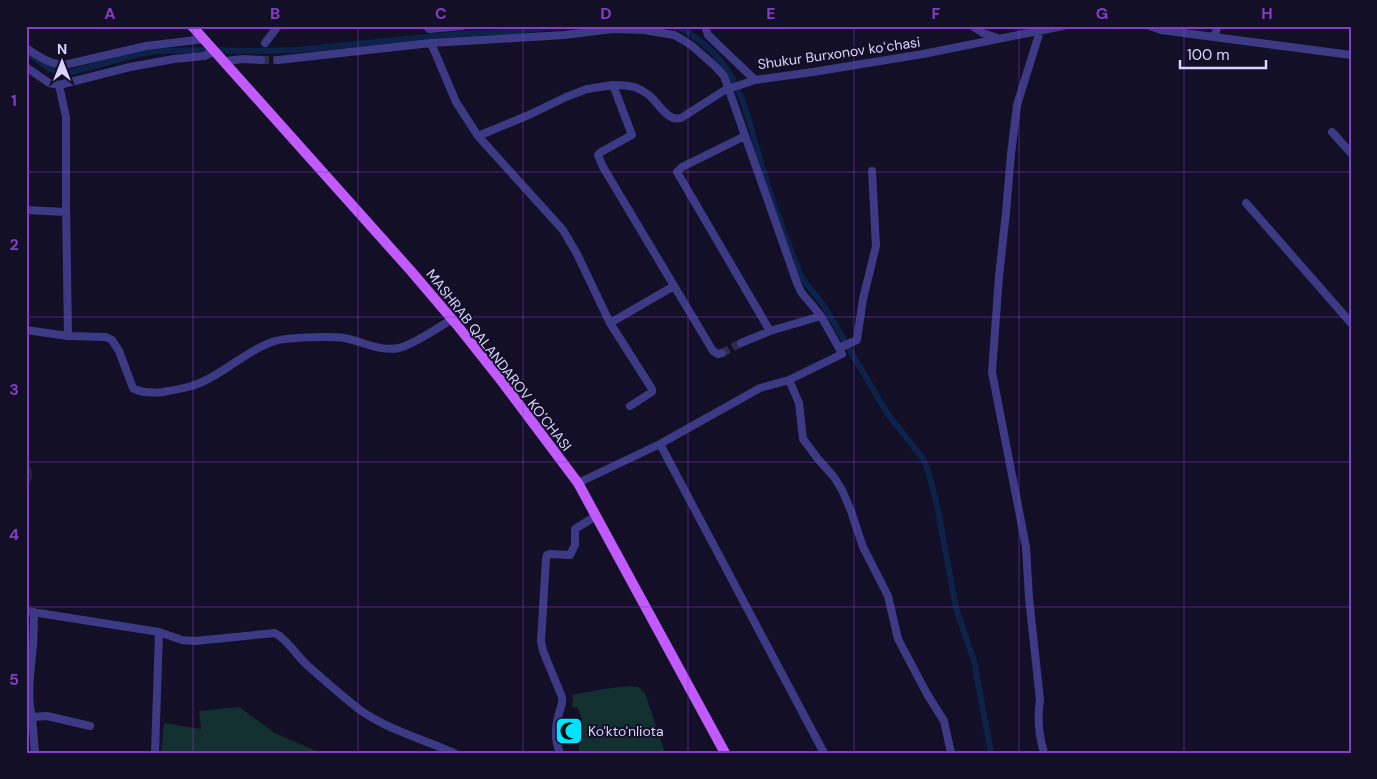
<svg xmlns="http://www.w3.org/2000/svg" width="1377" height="779" viewBox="0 0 1377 779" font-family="'DM Sans',sans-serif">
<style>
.green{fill:#12302f}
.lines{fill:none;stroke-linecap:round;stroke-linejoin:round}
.canal{stroke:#0c2248;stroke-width:6}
.minor-tunnel{stroke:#312d47;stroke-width:8;stroke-dasharray:8 4;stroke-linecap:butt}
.minor{stroke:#3d3a85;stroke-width:8}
.major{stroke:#c25bff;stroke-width:10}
.grid{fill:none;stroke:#843dc5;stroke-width:1;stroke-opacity:0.55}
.labels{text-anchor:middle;stroke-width:4;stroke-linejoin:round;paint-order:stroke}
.street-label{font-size:14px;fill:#d9d4ff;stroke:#130f26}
.poi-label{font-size:14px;fill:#d9d4ff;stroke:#130f26;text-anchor:start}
.neatline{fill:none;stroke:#843dc5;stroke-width:2}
.grid-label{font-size:16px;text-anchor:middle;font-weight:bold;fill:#843dc5}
</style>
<rect width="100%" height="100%" fill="#130f26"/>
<path class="green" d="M26 461C34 470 34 479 26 488Z
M630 686 638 687 645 693 665 753H579L578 727 582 726 580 721 582 720 578 708 572 707 573 699 572 695 603 689Z
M239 707 275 733 321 753H161L164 723 201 729 199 711Z"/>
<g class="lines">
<path class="canal" d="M673 26C685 29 690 34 700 41 744 74 748 123 764 173 774 207 787 241 800 274L805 282 824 306 887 413 923 459 929 474 938 510 956 608 974 661 991 753
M31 55C47 67 51 73 72 72L139 54 156 51 204 50 254 51 297 50 446 35 519 31 558 26"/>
<path class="minor-tunnel" d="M261 60H278
M722 353 741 343"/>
<path class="minor" d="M426 26 429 29 463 26
M705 26 708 35 755 80 813 72 923 54 1063 26
M972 26 983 33 997 38
M1150 26 1161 30 1214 37 1351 55
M1040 31 1017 105 1011 154 1006 213 999 276 992 372 1026 547 1029 598 1040 700C1037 718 1039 736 1044 753
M1214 37 1218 26
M265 43 278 26
M431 43 456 102 478 136 563 230 577 254 610 323 652 389V392L630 406
M26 48C38 56 49 64 64 65L146 46 204 39
M278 60 431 43 564 35 613 29 644 30 674 35 683 40 692 46 715 66 724 76 797 283 801 292 821 316 839 348 857 340 863 299 876 246 872 171
M225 61 243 59 261 60
M26 67 49 83 59 85
M1332 132 1351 153
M478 136 531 114 566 97 587 89 613 85
M745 136 682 167 677 172 770 331
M1246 203 1351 323
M26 210 66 212
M610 323 674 286
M26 330 68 336 106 337 112 340 119 351 133 388C141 393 154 393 163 392 179 389 195 387 210 378 231 367 249 350 272 342 284 337 330 336 344 338 362 341 379 352 399 348 414 344 438 328 452 319
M68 336 66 203V117L59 85 130 67 174 59 204 56 215 51
M741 343 770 331 821 316
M722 353 718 354 713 351 603 167 598 155 601 152 632 135 613 85C621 85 629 85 637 88 641 90 647 93 650 96 659 104 668 122 681 118L725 90 755 80
M789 380 799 403 803 439 818 459 834 477 842 490 851 511 863 547 888 596 898 639 927 694 944 721 951 753
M660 444 824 753
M578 483 660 444 760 388 789 380 842 354 839 348
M26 611 159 632 182 640 195 641 275 633C288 640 296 655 307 665 324 680 342 696 360 710 388 730 423 739 454 753
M34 612C34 626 34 640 32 655 30 676 27 697 32 717L47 716 90 726
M32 717 35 753
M155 753 159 632
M560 753C554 740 555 727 559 713 561 708 563 703 562 697L543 651 541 641 546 559 547 555 550 554 570 555 575 545V529L596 516"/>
<path class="major" d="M192 26 411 271 457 325 503 383 578 483 725 753"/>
</g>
<path class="grid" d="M193 26V753M358 26V753M523 26V753M688 26V753M854 26V753M1019 26V753M1184 26V753M26 172H1351M26 317H1351M26 462H1351M26 607H1351"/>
<defs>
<g id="mosque-square" transform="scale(1.4375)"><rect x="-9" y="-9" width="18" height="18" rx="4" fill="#00e5ff" stroke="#130f26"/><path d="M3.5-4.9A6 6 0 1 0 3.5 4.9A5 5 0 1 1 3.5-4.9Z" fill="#111"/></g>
</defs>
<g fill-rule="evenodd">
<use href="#mosque-square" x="569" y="731"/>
</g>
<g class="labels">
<g class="street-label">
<text transform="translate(839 53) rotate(-8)" y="5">Shukur Burxonov koʻchasi</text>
<text transform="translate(499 360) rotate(52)" y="5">MASHRAB QALANDAROV KO'CHASI</text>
</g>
<g class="poi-label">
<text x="588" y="736">Ko'kto'nliota</text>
</g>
</g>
<rect width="1377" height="779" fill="none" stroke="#130f26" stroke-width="55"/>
<g transform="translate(62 62)" stroke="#130f26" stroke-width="4" paint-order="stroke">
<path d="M0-4L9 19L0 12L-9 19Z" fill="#d9d4ff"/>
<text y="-8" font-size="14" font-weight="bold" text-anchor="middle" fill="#d9d4ff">N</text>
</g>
<path d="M1180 60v8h86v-8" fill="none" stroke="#d9d4ff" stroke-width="2.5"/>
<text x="1187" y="60" font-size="15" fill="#d9d4ff" stroke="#130f26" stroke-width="4" paint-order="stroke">100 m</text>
<rect x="28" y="28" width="1322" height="724" class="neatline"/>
<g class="grid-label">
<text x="110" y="19">A</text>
<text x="275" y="19">B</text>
<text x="441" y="19">C</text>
<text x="606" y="19">D</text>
<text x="771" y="19">E</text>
<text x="936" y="19">F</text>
<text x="1102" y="19">G</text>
<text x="1267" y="19">H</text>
<text x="14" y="106">1</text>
<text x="14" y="250">2</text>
<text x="14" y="395">3</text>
<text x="14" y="540">4</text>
<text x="14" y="685">5</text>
</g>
</svg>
